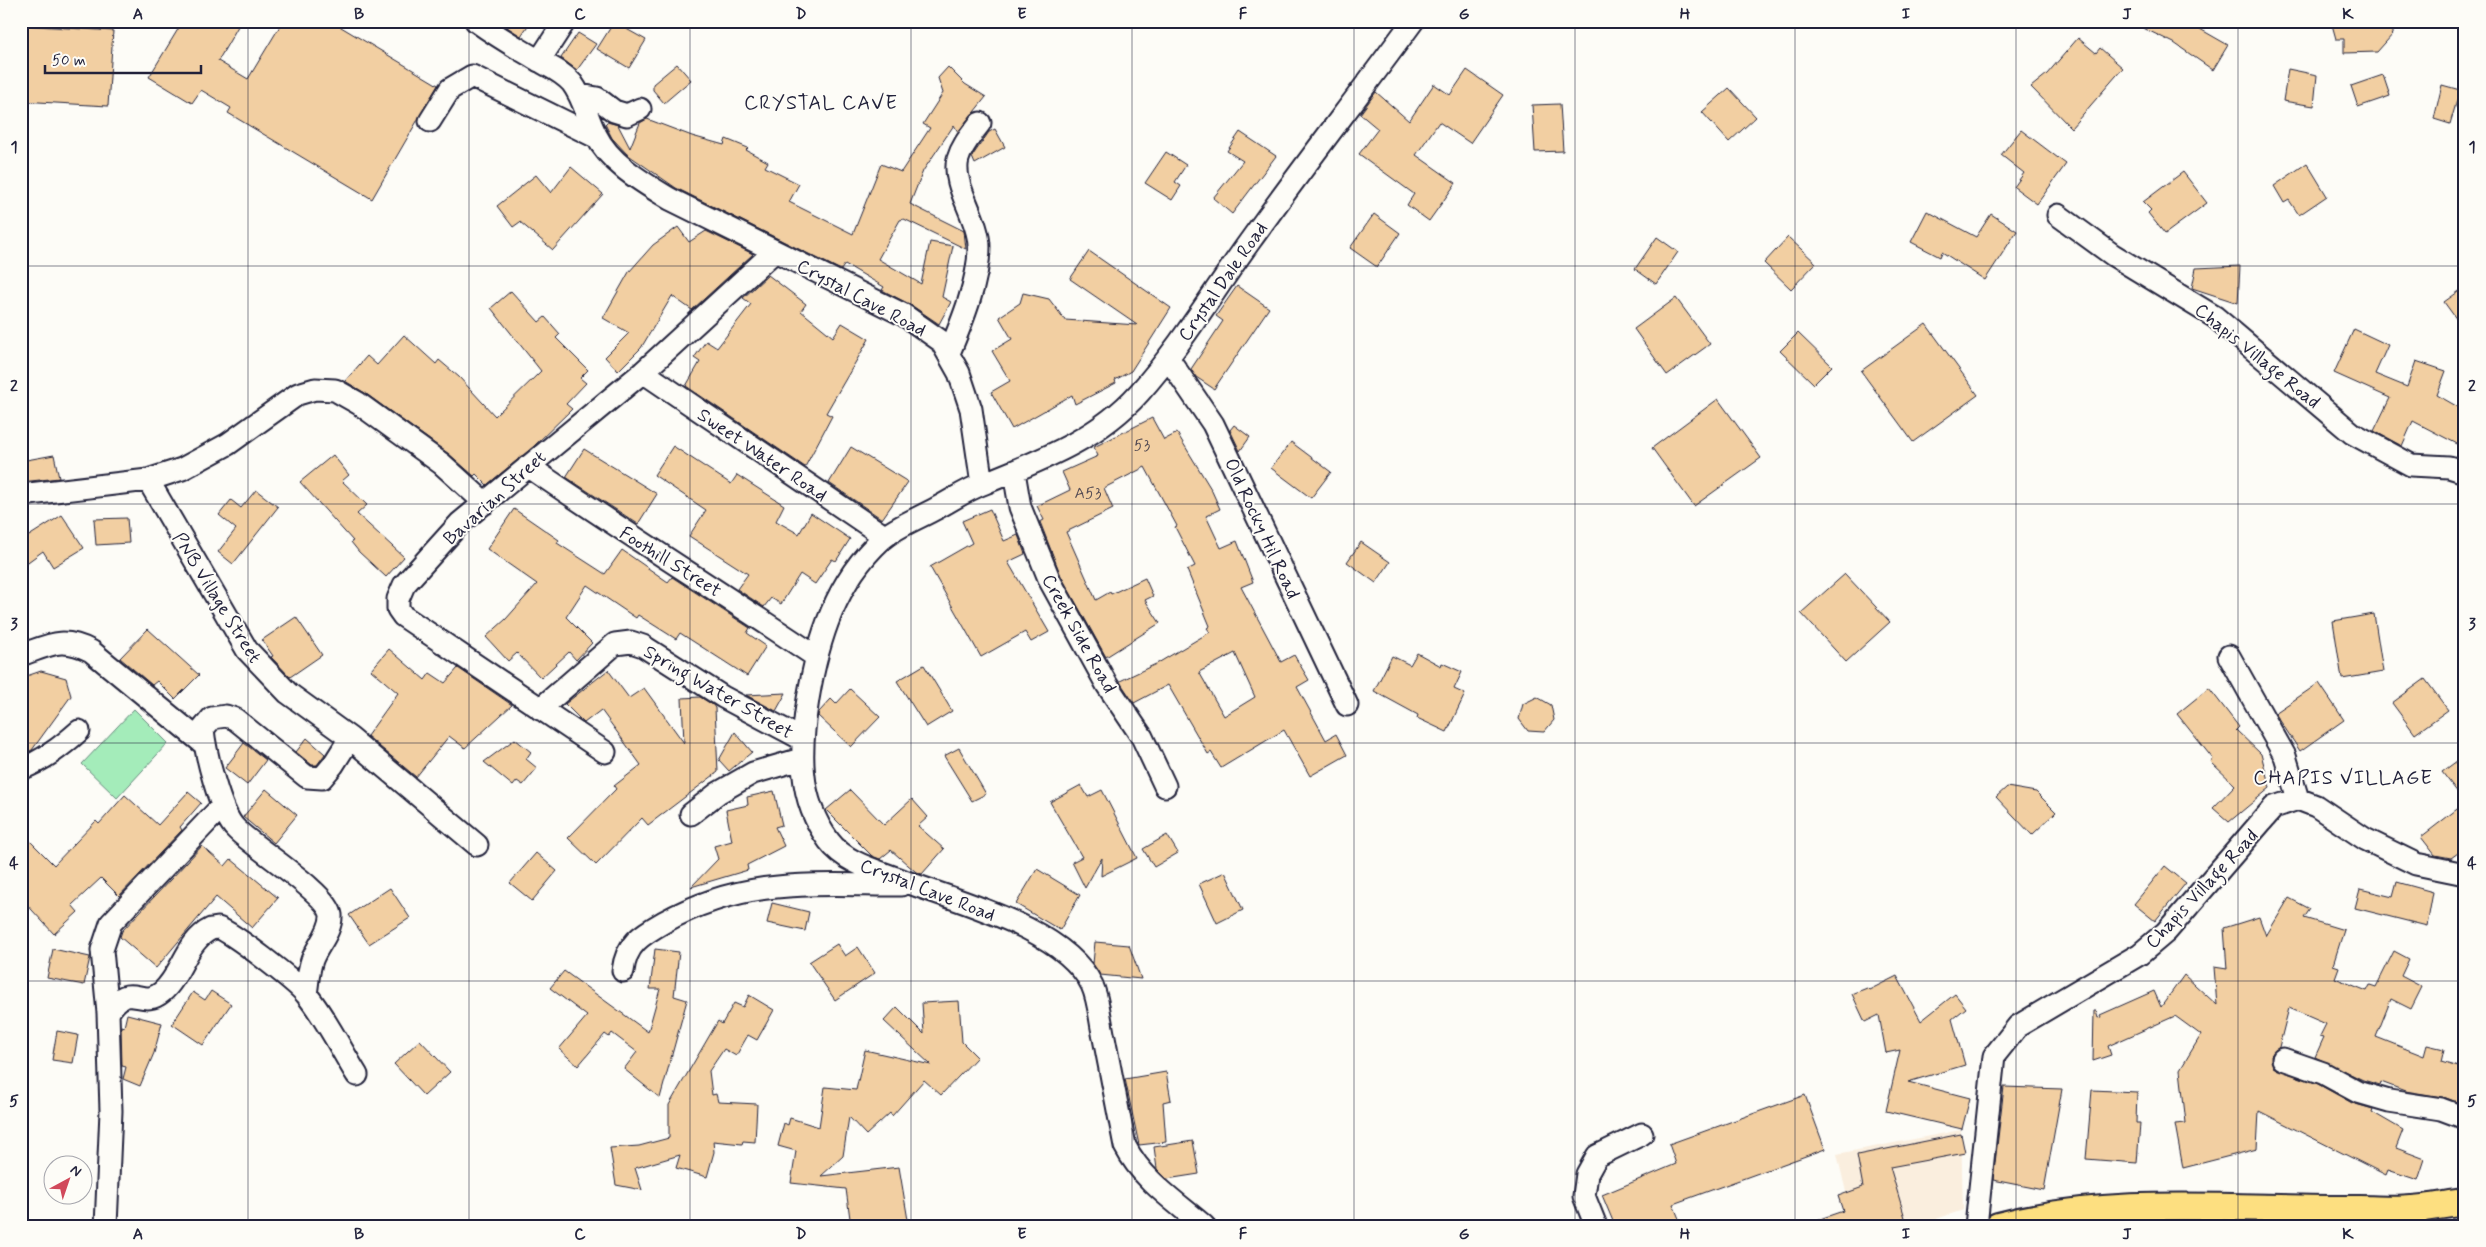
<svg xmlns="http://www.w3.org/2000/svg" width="2486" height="1247" viewBox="0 0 2486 1247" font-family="Mynerve,sans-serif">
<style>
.built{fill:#faeede}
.green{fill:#a4ecba;stroke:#63877a}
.building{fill:#f2cfa2;stroke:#22223b;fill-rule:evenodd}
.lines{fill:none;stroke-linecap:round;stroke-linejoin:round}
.minor-casing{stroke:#22223b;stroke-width:25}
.major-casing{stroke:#22223b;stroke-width:30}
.minor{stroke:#fdfcf7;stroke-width:21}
.major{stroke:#fddf80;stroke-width:26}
.grid{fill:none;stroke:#22223b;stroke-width:1;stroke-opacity:0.55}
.labels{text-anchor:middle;stroke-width:4;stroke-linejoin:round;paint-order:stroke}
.number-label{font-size:16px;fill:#564d55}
.street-label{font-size:19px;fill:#22223b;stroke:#fdfcf7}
.neighbourhood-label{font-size:20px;letter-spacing:1px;fill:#22223b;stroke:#fdfcf7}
.neatline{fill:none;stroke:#22223b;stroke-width:2}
.grid-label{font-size:16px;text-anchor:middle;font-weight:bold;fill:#22223b}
</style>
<rect width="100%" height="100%" fill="#fdfcf7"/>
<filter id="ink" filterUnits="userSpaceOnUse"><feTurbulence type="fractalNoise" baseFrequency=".02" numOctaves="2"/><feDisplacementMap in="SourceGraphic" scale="10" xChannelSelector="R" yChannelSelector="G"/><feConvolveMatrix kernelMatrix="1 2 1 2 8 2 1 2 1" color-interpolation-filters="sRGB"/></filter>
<g filter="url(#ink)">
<path class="built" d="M1961 1130 1963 1210 1915 1226H1854L1837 1154Z"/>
<path class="green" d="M134 709 168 743 117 798 82 764Z"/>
<path class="building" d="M183 21H241L218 61 248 79 283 21H331L438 85 372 199 228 113 231 108 201 90 192 103 149 77Z
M510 21H531L521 36 507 27Z
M2129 21H2186L2228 45 2213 70 2174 43Z
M2331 21H2393V34L2377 52 2344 53V39H2336Z
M614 22 646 40 629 68 597 49Z
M21 25 113 31 108 106 21 101Z
M578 33 596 44 577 70 561 58Z
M2078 38 2096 53 2100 48 2123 68 2071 128 2031 87 2047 74Z
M677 64 691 80 664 103 653 90V84Z
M948 67 965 84 986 97 958 132 954 125 923 171 910 204 964 231 966 249 904 219 900 220 878 259 921 284 930 242 953 246 942 297 951 302 939 324 911 305 882 290 884 287 845 264 841 270 676 188 627 154 612 138 605 124 607 122 618 125 630 148 640 123 647 119 692 136 724 145 726 139 748 148 746 150 768 162 765 167 799 184 789 202 853 234 881 164 901 172 930 128 923 124 943 93 938 78Z
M2288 69 2317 75 2314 106 2283 101Z
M1467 70 1503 95 1470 143 1439 122 1416 155 1456 183 1429 221 1407 205 1414 194 1359 154 1378 129 1360 114 1376 92 1409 121 1434 84 1450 95Z
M2383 75 2390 96 2358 107 2351 86Z
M2442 85 2460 90 2450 124 2434 119Z
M1729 88 1756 117 1729 142 1702 112Z
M1560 104 1563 151 1535 152 1532 105Z
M995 129 1005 147 975 164 972 157 973 155 989 132Z
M2021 130 2066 164 2037 204 2014 187 2024 173 2001 155Z
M1240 132 1276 156 1232 214 1213 198 1243 161 1227 151Z
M1166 152 1186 165 1175 182 1181 186 1172 200 1145 183Z
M2307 163 2327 196 2299 215 2289 200 2284 203 2274 186Z
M571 167 603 194 553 250 520 222 513 227 497 206 536 175 551 193Z
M2183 172 2207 203 2165 234 2148 213 2151 210 2143 202Z
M1927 211 1976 237 1991 214 2017 231 1985 280 1942 252 1940 257 1911 242Z
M1374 214 1400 233 1377 267 1350 248Z
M678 227 689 242 706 231 753 254 692 310 672 296 641 348 618 371 605 357 629 333 603 318 629 272 653 245Z
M1657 237 1678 252 1656 284 1635 269Z
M1788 237 1816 263 1791 289 1764 263Z
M1089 251 1171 308 1131 371 1115 380 1116 383 1075 404 1072 395 1012 429 991 392 1010 381 992 351 1012 339 999 317 1020 303 1023 293 1049 299 1065 320 1137 325 1070 279Z
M2240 266 2238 303 2192 288 2196 268Z
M768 275 806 304 801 311 833 337 842 323 869 339 826 413 832 416 805 467 686 386 700 362 694 358 706 341 717 348 751 304 743 298Z
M1237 286 1269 308 1214 389 1196 377 1191 369 1223 321 1216 316Z
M2465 287V331L2444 302Z
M511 291 539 322 545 317 560 334 556 338 588 370 580 378 586 383 566 404 572 409 533 447 487 485 476 474 474 476 449 454 365 393 345 381 367 356 377 365 404 335 436 364 439 360 459 377 495 416 541 371 491 308Z
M1676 298 1710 344 1667 375 1634 329Z
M1926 324 1978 395 1913 442 1861 371Z
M2354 329 2388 345 2375 374 2407 387 2416 361 2446 371 2437 395 2465 411V448L2413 421 2402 446 2374 431 2390 398 2334 373Z
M1798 333 1832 366 1814 384 1780 351Z
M1718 399 1761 458 1694 506 1652 448Z
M1152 418 1164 440 1177 433 1211 489 1220 509 1206 516 1221 548 1237 541 1253 582 1241 587 1281 662 1294 655 1309 680 1297 687 1326 740 1336 734 1347 755 1310 776 1284 730 1221 768 1211 752 1208 754 1168 685 1134 703 1122 685 1120 681 1158 663 1210 632 1207 628 1210 626 1187 570 1195 566 1175 527 1177 526 1145 467 1104 488 1113 509 1066 532 1096 600 1110 592 1111 594 1145 578 1153 596 1145 600 1160 623 1106 657 1061 576 1040 522 1044 520 1037 506 1070 490 1062 472 1098 456 1094 447ZM1235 653 1255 697 1224 716 1199 672Z
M1234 425 1250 437 1240 451 1230 430Z
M1291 442 1331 472 1311 498 1271 468Z
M673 446 731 484 737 475 784 505 776 521 799 534 811 513 850 539 836 561 832 559 815 584 800 574 781 604 771 598 764 607 737 589 748 574 689 536 706 510 654 475Z
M851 447 908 482 882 519 829 483Z
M584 449 657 494 638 524 566 477Z
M54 455 59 478 21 482V461Z
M333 455 349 475 342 481 367 505 357 514 404 557 386 577 359 552 351 542 353 541 300 482Z
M256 490 278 507 233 564 218 552 236 529 219 515 231 500 241 508Z
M514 509 559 540 557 543 605 574 622 550 668 582 672 577 750 628 747 633 766 646 747 676 680 633 676 639 638 615 636 618 587 585 566 617 592 643 576 660 569 652 541 678 517 653 508 661 486 637 506 619 537 584 487 549Z
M990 509 1004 541 1018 535 1025 554 1008 562 1049 632 1031 642 1025 632 981 657 930 567 972 543 962 521Z
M62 515 84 548 53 567 43 551 21 567V541Z
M127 518 129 543 96 545 94 519Z
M1361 542 1390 562 1376 583 1347 562Z
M1845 574 1890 622 1846 662 1801 613Z
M2374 614 2383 672 2342 679 2333 621Z
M296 617 322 655 290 677 271 657 273 656 262 640Z
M148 629 199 675 175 699 157 681 152 685 120 658Z
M389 649 425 680 430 673 445 683 458 668 512 705 465 748 449 736 416 777 367 736 398 693 371 670Z
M1417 653 1441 666 1442 663 1462 672 1454 689 1465 694 1447 732 1417 718 1418 715 1374 691 1392 656 1410 665Z
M924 665 952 711 926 727 897 681Z
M608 670 629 698 644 688 684 743 682 698 700 697 713 705 715 708 718 772 648 825 642 818 596 865 568 838 616 789 614 786 641 765 601 710 584 723 565 704Z
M41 671 66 678 71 696 32 750 21 755V678Z
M2425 679 2448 710 2415 734 2392 703Z
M2319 683 2344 720 2300 751 2275 713Z
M2209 688 2239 727 2236 730 2261 754 2270 788 2229 822 2213 808 2235 785 2211 762 2213 759 2177 714Z
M850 689 880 717 851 747 818 716 819 712 831 699 836 704Z
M786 693 776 711 746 695Z
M1537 697 1551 705 1554 720 1544 732 1528 731 1519 719 1523 704Z
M735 732 752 752 729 771 719 760Z
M307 738 325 754 317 765H312L296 752Z
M515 739 531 752 526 759 537 768 523 785 517 781 513 786 484 762Z
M244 743 266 760 247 785 225 768Z
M959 748 986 794 972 801 944 756Z
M2465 755V802L2442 772Z
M1081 785 1088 797 1102 790 1137 858 1101 876 1102 858 1085 888 1072 862 1082 857 1050 802Z
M2007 787 2036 792 2056 812 2032 835 1996 797Z
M266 789 297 815 274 843 243 817Z
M850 790 884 825 912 799 928 817 918 826 944 849 922 874 916 872 891 850 880 859 872 856 826 810Z
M774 791 782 825 775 827 784 846 747 865 748 870 691 887 718 859 714 846 732 841 726 810 748 805 747 797Z
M188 792 201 803 180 827 182 830 119 896 101 878 72 905 78 912 54 934 21 898V832L54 865 96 821 99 824 125 795 158 825Z
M2465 803V848L2451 858 2435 855 2421 837Z
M1167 835 1178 853 1154 867 1143 849Z
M202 846 225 866 231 859 278 898 252 928 216 897 156 968 120 937 122 931Z
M536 853 557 871 532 901 510 883Z
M2165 866 2186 883 2155 921 2134 904Z
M1037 869 1080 895 1060 930 1016 904Z
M1225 872 1243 910 1217 923 1199 884Z
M2397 882 2433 892 2427 926 2355 908 2360 889 2393 897Z
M390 888 410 918 369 944 349 915Z
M2289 898 2310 909 2304 918 2344 930 2333 965 2339 967 2335 978 2367 991 2370 985 2376 987 2394 951 2409 959 2401 976 2422 987 2411 1009 2391 999 2376 1037 2424 1056 2427 1045 2444 1049 2441 1062 2465 1069V1105L2443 1097 2405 1091 2381 1082 2380 1085 2363 1080 2315 1057 2324 1037 2320 1036 2326 1024 2289 1008 2279 1047 2271 1055 2273 1067 2318 1084 2352 1103 2373 1109 2372 1112 2403 1130 2396 1148 2425 1159 2418 1180 2388 1170 2386 1175 2259 1111 2257 1149 2183 1168 2175 1124 2186 1123 2180 1070 2201 1035 2175 1016 2108 1046 2111 1055 2093 1061 2094 1011H2096L2098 1018 2101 1017 2100 1015 2154 991 2161 1007 2184 975 2217 1005 2214 967 2227 969 2224 928 2259 917 2266 936Z
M772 903 809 912 805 931 767 923Z
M1095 942 1129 945 1141 979 1100 975 1093 964Z
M837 944 845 956 858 947 875 973 835 1000 809 962Z
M53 949 90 957 84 985 47 978Z
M655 949 679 952 674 996 687 1000 660 1098 624 1069 637 1052 612 1033 609 1037 605 1034 578 1066 559 1049 587 1016 550 988 564 971 648 1032 660 989H650Z
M1897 976 1921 1021 1955 994 1966 1008 1952 1019 1965 1065 1908 1082 1970 1098 1962 1129 1886 1111 1900 1050 1886 1053 1879 1015 1865 1022 1852 994 1867 988 1869 990Z
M211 991 231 1004 203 1045 172 1024 193 992 205 1000Z
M749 995 774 1010 757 1040 748 1035 736 1056 724 1049 709 1071 712 1095 716 1094 718 1102 757 1104 755 1142 743 1141 742 1144 713 1141 714 1152 707 1177 676 1168 680 1155 635 1168 642 1190 616 1185 610 1148 639 1146 669 1138V1105L718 1021 722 1024 734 1003 743 1007Z
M959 1001 962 1042 977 1057 941 1095 924 1080 892 1116 890 1113 866 1135 849 1117 843 1156 821 1176 899 1167 909 1226H851L846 1189 791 1183 796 1151 778 1146 784 1123 788 1125 790 1118 819 1127 825 1087 856 1090 865 1050 931 1065 884 1021 897 1007 924 1034 922 1003Z
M127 1014 162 1023 154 1053 140 1086 123 1079 126 1067 122 1066 121 1026 124 1027Z
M57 1031 78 1035 73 1063 52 1060Z
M420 1040 450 1072 424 1096 394 1064Z
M1166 1072 1171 1100 1163 1102 1166 1142 1139 1145 1125 1079Z
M2004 1087 2062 1089 2044 1190 1993 1180Z
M2092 1090 2137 1092 2136 1123H2140L2137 1163 2086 1159Z
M1805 1095 1825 1149 1673 1204 1682 1226H1615L1602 1195 1676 1164 1669 1144Z
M1961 1134 1965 1153 1890 1167 1906 1221 1890 1226H1809L1808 1223 1843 1211 1838 1196 1863 1187 1857 1155Z
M1193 1141 1199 1174 1167 1179 1157 1169 1154 1147Z"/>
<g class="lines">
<g class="minor-casing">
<path id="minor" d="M476 21C494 34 512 45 531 56 545 65 561 70 572 83 584 99 587 118 596 135 610 164 644 183 670 199L904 315 941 341 959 373 971 409 982 484
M539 61 565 21
M580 95 597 98 614 111 627 115 640 109
M430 121 450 89 472 76 596 137
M2058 215 2113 255 2215 317 2352 433 2411 465 2449 467 2465 472
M949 353C962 322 979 281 979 247 979 218 951 185 958 159 962 145 972 134 980 123
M1168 358 1213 424 1347 705
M643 372 884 536
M528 466C622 531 720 592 815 656
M1014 472 1020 507 1050 581 1107 685 1142 737 1165 786
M21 495 148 480
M21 655C50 645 62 636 91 651L204 744
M2229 656 2285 756 2298 799
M540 709 615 644 631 642 643 646 723 697 802 739
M350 738 477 845
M605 752 403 616 398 609V599L404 585 460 523 643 372 775 251
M21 769C44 760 61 747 79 731
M691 814 718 793 753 773 801 759
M623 971C626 944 641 935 664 922 745 877 813 885 901 885
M306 994C308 983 308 971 312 960 317 946 332 931 331 915 328 893 254 848 236 829 220 814 205 751 203 729L212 718 226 716 235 719 307 777 322 778 333 765 350 738 288 693 247 650 148 480 182 469 228 444 298 394 315 389 335 390 358 403 442 464 485 503
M108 1013C129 978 141 1010 162 992 182 975 186 941 211 929 212 929 217 928 218 928 230 930 297 983 306 994 324 1015 342 1051 357 1075
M2283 1059 2323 1073 2358 1092 2389 1101 2441 1109 2465 1118
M106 1226 111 1111 108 1013 102 950 111 923 222 806
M1204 1226C1175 1201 1143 1181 1125 1146 1118 1110 1111 1074 1104 1038 1100 1021 1099 1000 1092 985 1064 928 959 902 904 881 879 871 846 864 829 841 797 798 800 748 808 699 818 639 836 581 882 539 897 526 919 518 937 508 952 500 968 489 985 483 1041 460 1098 439 1139 393 1181 346 1213 292 1250 241 1303 167 1359 95 1413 21
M1596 1226 1584 1196 1587 1174 1597 1156 1642 1134
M1976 1226 1994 1056 2018 1026 2140 954 2166 932 2274 807 2298 799 2316 806 2365 839 2416 864 2460 873 2465 871"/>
</g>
<g class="major-casing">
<path id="major" d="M1998 1226C2115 1195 2239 1210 2359 1209 2377 1209 2395 1211 2412 1209 2430 1208 2447 1204 2465 1202"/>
</g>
<use href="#minor" class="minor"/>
<use href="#major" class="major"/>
</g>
</g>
<path class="grid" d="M248 21V1226M469 21V1226M690 21V1226M911 21V1226M1132 21V1226M1354 21V1226M1575 21V1226M1795 21V1226M2016 21V1226M2238 21V1226M21 266H2465M21 504H2465M21 743H2465M21 981H2465"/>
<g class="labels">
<g class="number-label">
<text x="1142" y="450">53</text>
<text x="1088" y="498">A53</text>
</g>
<g class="street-label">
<text transform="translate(1222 281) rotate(-55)" y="7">Crystal Dale Road</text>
<text transform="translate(862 297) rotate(28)" y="7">Crystal Cave Road</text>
<text transform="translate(2258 355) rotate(39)" y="7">Chapis Village Road</text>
<text transform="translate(763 454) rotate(34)" y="7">Sweet Water Road</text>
<text transform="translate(494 497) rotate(-42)" y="7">Bavarian Street</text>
<text transform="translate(1263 528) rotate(65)" y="7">Old Rocky Hil Road</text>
<text transform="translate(671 561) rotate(32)" y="7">Foothill Street</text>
<text transform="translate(218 597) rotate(58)" y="7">PNB Village Street</text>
<text transform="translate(1080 633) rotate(61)" y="7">Creek Side Road</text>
<text transform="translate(719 691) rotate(30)" y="7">Spring Water Street</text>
<text transform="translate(2201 888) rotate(-47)" y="7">Chapis Village Road</text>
<text transform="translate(928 889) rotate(21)" y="7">Crystal Cave Road</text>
</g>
<g class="neighbourhood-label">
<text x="821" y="109">CRYSTAL CAVE</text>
<text x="2343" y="784">CHAPIS VILLAGE</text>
</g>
</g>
<rect width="2486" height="1247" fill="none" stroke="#fdfcf7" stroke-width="55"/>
<g transform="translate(68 1180) rotate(40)"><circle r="24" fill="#fdfcf7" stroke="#a5a5ac"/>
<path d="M0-4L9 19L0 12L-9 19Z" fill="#d1495b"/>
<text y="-8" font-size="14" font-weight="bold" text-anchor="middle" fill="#22223b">N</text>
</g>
<path d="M45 65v8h156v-8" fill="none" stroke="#22223b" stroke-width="2.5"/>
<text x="52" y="65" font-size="15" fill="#22223b" stroke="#fdfcf7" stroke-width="4" paint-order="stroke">50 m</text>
<rect x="28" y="28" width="2430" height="1192" class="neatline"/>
<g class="grid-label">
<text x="138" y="19">A</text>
<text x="359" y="19">B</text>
<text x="580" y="19">C</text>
<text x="801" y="19">D</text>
<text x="1022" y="19">E</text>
<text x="1243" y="19">F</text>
<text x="1464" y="19">G</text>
<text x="1685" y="19">H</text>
<text x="1906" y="19">I</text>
<text x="2127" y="19">J</text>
<text x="2348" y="19">K</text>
<text x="14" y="152">1</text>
<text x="2472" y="152">1</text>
<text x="14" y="391">2</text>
<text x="2472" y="391">2</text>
<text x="14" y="629">3</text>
<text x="2472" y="629">3</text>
<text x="14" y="868">4</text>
<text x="2472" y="868">4</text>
<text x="14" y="1106">5</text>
<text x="2472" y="1106">5</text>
<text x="138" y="1239">A</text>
<text x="359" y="1239">B</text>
<text x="580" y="1239">C</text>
<text x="801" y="1239">D</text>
<text x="1022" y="1239">E</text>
<text x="1243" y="1239">F</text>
<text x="1464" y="1239">G</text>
<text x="1685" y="1239">H</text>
<text x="1906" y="1239">I</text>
<text x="2127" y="1239">J</text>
<text x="2348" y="1239">K</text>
</g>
</svg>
